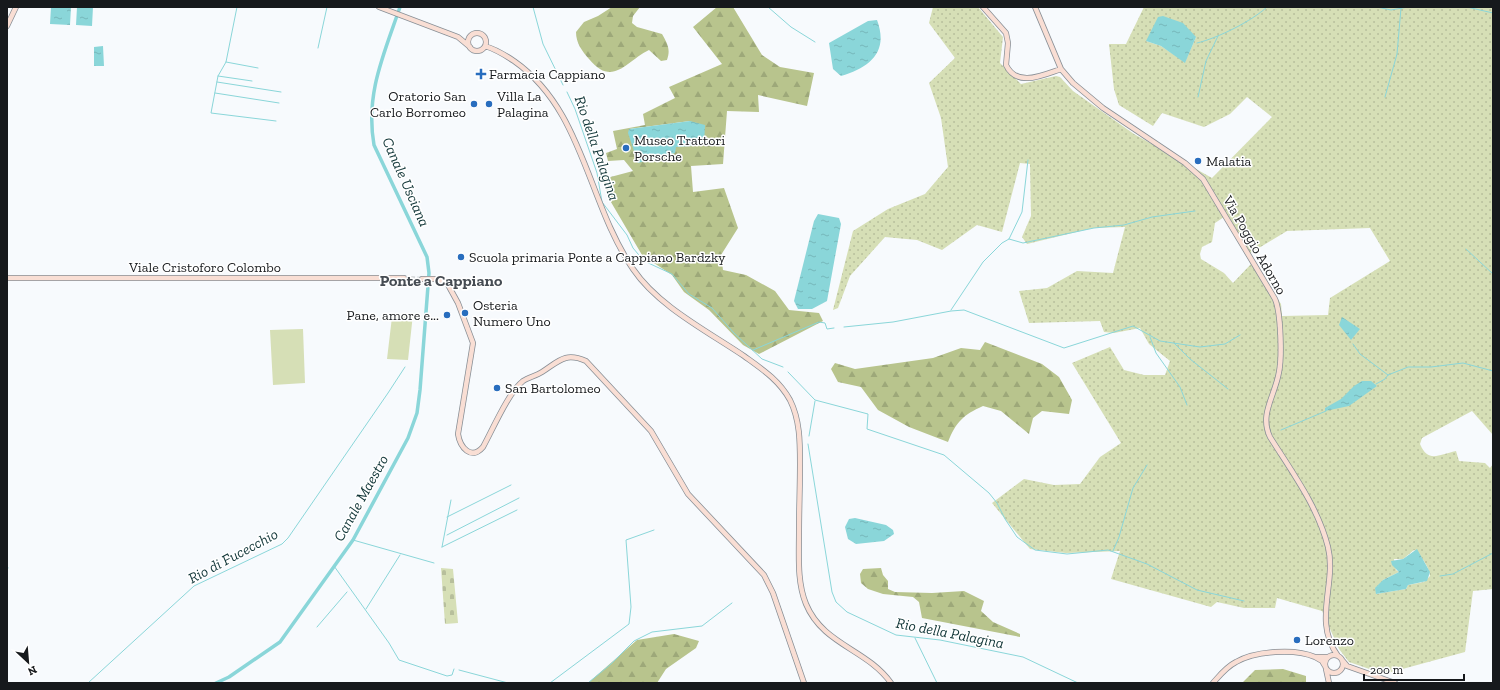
<svg xmlns="http://www.w3.org/2000/svg" width="1500" height="690" viewBox="0 0 1500 690" font-family="'Zilla Slab',serif">
<style>
.grass{fill:url(#grass-dots);fill-rule:evenodd}
.forest{fill:url(#forest-firs);fill-rule:evenodd}
.cemetery{fill:url(#cemetery-stones)}
.park{fill:#d6dfb6}
.water{fill:url(#water-ripples)}
.lines{fill:none;stroke-linecap:round;stroke-linejoin:round}
.stream{stroke:#8ad6d9;stroke-width:1}
.canal{stroke:#8ad6d9;stroke-width:3.5}
.secondary-tunnel{stroke:#d5d8db;stroke-width:4.5;stroke-dasharray:4.5 2;stroke-linecap:butt}
.secondary-casing{stroke:#888f96;stroke-width:6}
.secondary{stroke:#f9ded4;stroke-width:4.5}
.poi-dot{fill:#286dbe;stroke:#fff;stroke-width:1.5}
.labels{text-anchor:middle;stroke-width:3;stroke-linejoin:round;paint-order:stroke}
.poi-label{font-size:14px;fill:#16191c;stroke:#fff;text-anchor:start}
.street-label{font-size:14px;fill:#16191c;stroke:#fff}
.water-label{font-size:15px;font-style:italic;fill:#113638;stroke:#fff}
.quarter-label{font-size:16px;font-weight:bold;fill:#464c53;stroke:#fff}
</style>
<defs>
<pattern id="grass-dots" width="8" height="8" patternUnits="userSpaceOnUse"><rect width="8" height="8" fill="#d6dfb6"/><path d="M2 2h.1M6 6h.1" fill="none" stroke="#b7bf9c" stroke-width="1.8" stroke-linecap="round"/></pattern>
<pattern id="forest-firs" width="22" height="20" patternUnits="userSpaceOnUse"><rect width="22" height="20" fill="#b8c48d"/><path d="M5 1l3.5 6h-7zM16 11l3.5 6h-7z" fill="#9da879"/></pattern>
<pattern id="cemetery-stones" width="16" height="16" patternUnits="userSpaceOnUse"><rect width="16" height="16" fill="#d6dfb6"/><path d="M2 7V4a2 2 0 0 1 4 0v3zM10 15v-3a2 2 0 0 1 4 0v3z" fill="#b7bf9c"/></pattern>
<pattern id="water-ripples" width="26" height="14" patternUnits="userSpaceOnUse"><rect width="26" height="14" fill="#8ad6d9"/><path d="M2 4q2-2 4 0t4 0M15 11q2-2 4 0t4 0" fill="none" stroke="#76b7ba"/></pattern>
</defs>
<rect width="100%" height="100%" fill="#f7fafd"/>
<path class="grass" d="M933 7H978L1003 37 1000 63 1021 84 1056 76 1060 77 1073 91 1134 134 1212 178 1272 117 1247 97 1230 114 1204 127 1162 113 1153 126 1119 105 1114 89 1109 44H1126L1144 7H1493V435L1472 411 1422 438 1420 444C1428 463 1438 455 1456 451L1459 461 1485 463 1490 468 1493 464V589L1473 591 1465 652 1384 674 1349 662 1339 649 1322 611 1277 598 1275 608H1244L1217 602 1211 607 1111 579 1120 551 1066 553 1030 549 992 503 1024 479 1054 485 1080 484 1100 457 1121 443 1072 363 1110 347 1124 370 1144 375H1165L1170 361 1149 344 1140 328 1114 333 1104 332 1100 321 1029 323 1019 291 1047 288 1077 271 1113 273 1125 227 1093 228 1027 244 1022 237 1031 216 1030 164 1020 163 1002 232 977 225 942 250 917 240 885 237 850 276 838 308 833 310 853 231 888 209 925 194 948 167 941 118 929 83 955 58 929 23ZM1196 37 1185 62 1161 46 1146 41ZM1224 217 1251 264 1233 283 1224 273 1201 259 1200 254 1202 247 1212 242 1215 223ZM1370 228 1390 261 1330 298 1328 315 1282 316 1281 304 1249 254 1287 231ZM1414 550C1420 554 1430 568 1430 576L1424 582 1408 585 1406 589 1376 594 1383 580 1399 572 1396 570 1394 559H1403Z"/>
<path class="forest" d="M612 7H640L633 16 632 23 637 27 662 34C667 43 671 49 667 60L661 61 649 50C626 61 613 88 589 59 582 51 576 43 576 32L584 22 598 16Z
M717 7H733L762 55 780 67 814 73 807 106 758 95 759 112 727 111 723 164 691 166 693 192 724 188 738 228 721 255 723 270 746 275 775 291 789 310 819 313 823 321 759 354 743 345 709 310 684 292 672 275 642 255 608 197 603 179 633 171 624 160 608 161 606 153 617 149 613 131 645 125 643 114 675 98 669 87 722 64 693 27ZM690 121 682 146 676 147 629 129Z
M985 342 1042 364 1059 377 1072 400 1069 414 1042 411 1033 418 1029 434 1001 411 983 406C963 415 956 422 948 442L909 427 878 410 861 387 838 382 831 369 835 363 855 369 933 358 961 348 980 350Z
M881 568 883 575 888 581V589L895 592 932 593 964 591 984 601 981 611 993 622 1020 634V637L922 618 919 602 913 597 883 594 868 589 861 583 860 574 863 569Z
M674 634 699 641 696 648 666 669 657 683H588L637 640Z
M1283 669 1306 676V683H1242L1255 670Z"/>
<path class="cemetery" d="M441 568 453 569 458 623 445 624Z"/>
<path class="park" d="M413 314 408 360 387 359 392 317Z
M303 329 305 383 273 385 270 330Z"/>
<path class="water" d="M51 7H71L70 25 50 24Z
M77 7H93L92 26 76 25Z
M1163 16 1183 23 1196 37 1185 63 1161 46 1146 41 1158 17Z
M877 20C889 52 870 67 841 76L833 69 829 43 868 21Z
M103 46 104 66H94V47Z
M690 121 705 125 704 145 676 147 675 153 638 163 628 133 629 129Z
M818 214 839 218 841 224 827 301 812 309H798L794 301 814 221Z
M1342 317 1360 329 1351 340 1339 325Z
M1362 381H1371L1377 386 1349 406 1325 411V408L1341 399 1354 386Z
M855 518 886 525 893 530 894 534 884 541 856 544 848 539 845 527 849 519Z
M1417 549 1430 572 1427 581 1408 585 1406 589 1376 594 1375 588 1383 580 1399 572 1392 565 1391 561 1403 559Z"/>
<g class="lines">
<path class="stream" d="M237 7 226 62 218 76 211 113 276 121
M533 7 543 44 563 85
M768 7 791 27 815 42
M1377 7 1391 10 1408 7
M1467 7 1493 13
M1197 43C1218 38 1252 21 1267 7
M318 48 327 7
M226 62 258 68
M218 76 252 81
M217 82 281 92
M567 92 575 109 597 173 602 202 627 235 633 248 644 261 672 274 689 294 712 308 734 333 762 359 783 367
M215 93 279 103
M1198 97 1206 61 1218 36
M1385 97 1397 54 1401 8
M1009 239 1023 243 1094 228 1124 225 1152 217 1195 211
M1466 249 1493 274
M951 310 983 262 1002 243 1009 239 1022 212 1028 160
M844 327 893 322 951 311 964 310 1064 348 1133 326 1160 341 1200 347 1225 344 1240 335
M1150 337 1156 353 1180 387 1187 405
M1174 343 1190 359 1228 389
M1353 344 1360 354 1388 375
M753 350 819 322 825 323 827 329 834 328
M788 372 815 400 868 414 867 429 944 455 989 493 997 503 1005 519 1017 537 1035 550 1067 554 1108 550 1147 564 1197 590 1244 601
M1376 384 1385 379 1388 375 1408 367H1431L1463 363 1493 371
M1281 430 1326 411
M809 436 815 401
M808 444 832 592 836 602 847 612 896 635 940 640 1023 657 1078 683
M447 517 511 485
M447 535 519 498
M353 540 434 563
M442 547 517 510
M442 547 451 500
M1113 551 1119 537 1133 488 1147 465
M7 565 8 568
M334 566 389 643 399 660 447 676 452 675 454 669
M1440 576 1453 574 1493 553
M366 609 400 555
M317 627 347 592
M915 638 937 683
M459 670 508 683
M88 683 194 586 282 544 288 538 388 393 405 367
M550 683 629 624 631 607 626 540 654 530
M588 683 611 664 634 641 652 632 702 626 732 603"/>
<path class="canal" d="M216 683 229 677 280 642 353 540 408 438 417 413 420 390 429 273 427 257 374 145C365 94 384 54 400 7"/>
<path class="secondary-tunnel" d="M404 278 422 279"/>
<g class="secondary-casing">
<path id="secondary" d="M379 7 458 37 470 47
M983 7 1006 33 1008 43 1006 65C1017 88 1043 75 1061 69
M1035 7 1061 69 1073 83 1103 108 1185 163 1203 179 1275 299C1281 313 1282 357 1279 372 1275 396 1259 414 1270 437 1292 472 1318 507 1328 547 1337 584 1312 621 1338 656
M7 26 16 7
M468 42a9 9 0 1 1 18 0a9 9 0 1 1-18 0Z
M485 46C495 49 505 55 514 61 584 110 587 202 633 269 658 306 707 331 744 356 762 369 779 380 790 400 800 420 800 442 800 464 800 487 799 510 799 532 799 557 797 582 806 604 823 645 867 649 891 683
M7 278H404
M422 279H436L447 283 458 303 473 343 458 434C460 447 471 461 483 447 493 429 508 393 523 381 529 377 536 376 542 372 559 361 565 352 586 361L651 431 688 494 764 575 773 593 804 683
M1325 664a9 9 0 1 1 18 0a9 9 0 1 1-18 0Z
M1342 660 1347 666 1395 683
M1325 666 1322 661 1315 657H1328
M1326 669 1329 683
M1213 683C1220 675 1226 667 1236 662 1255 651 1295 648 1315 657"/>
</g>
<use href="#secondary" class="secondary"/>
</g>
<g class="poi-dot">
<path d="M479 68h4v4h4v4h-4v4h-4v-4h-4v-4h4z"/>
<circle cx="474" cy="104" r="4"/>
<circle cx="489" cy="104" r="4"/>
<circle cx="626" cy="148" r="4"/>
<circle cx="1198" cy="161" r="4"/>
<circle cx="461" cy="257" r="4"/>
<circle cx="465" cy="313" r="4"/>
<circle cx="447" cy="315" r="4"/>
<circle cx="497" cy="388" r="4"/>
<circle cx="1297" cy="640" r="4"/>
</g>
<g class="labels">
<g class="poi-label">
<text x="489" y="79">Farmacia Cappiano</text>
<text x="466" y="101" text-anchor="end">Oratorio San<tspan x="466" dy="16">Carlo Borromeo</tspan></text>
<text x="497" y="101">Villa La<tspan x="497" dy="16">Palagina</tspan></text>
<text x="634" y="145">Museo Trattori<tspan x="634" dy="16">Porsche</tspan></text>
<text x="1206" y="166">Malatia</text>
<text x="469" y="262">Scuola primaria Ponte a Cappiano Bardzky</text>
<text x="473" y="310">Osteria<tspan x="473" dy="16">Numero Uno</tspan></text>
<text x="439" y="320" text-anchor="end">Pane, amore e...</text>
<text x="505" y="393">San Bartolomeo</text>
<text x="1305" y="645">Lorenzo</text>
</g>
<g class="street-label">
<text transform="translate(1255 245) rotate(60)" y="5">Via Poggio Adorno</text>
<text x="205" y="272">Viale Cristoforo Colombo</text>
</g>
<g class="water-label">
<text transform="translate(597 148) rotate(71)" y="5">Rio della Palagina</text>
<text transform="translate(406 182) rotate(66)" y="5">Canale Usciana</text>
<text transform="translate(361 498) rotate(-61)" y="5">Canale Maestro</text>
<text transform="translate(233 556) rotate(-28)" y="5">Rio di Fucecchio</text>
<text transform="translate(950 633) rotate(11)" y="5">Rio della Palagina</text>
</g>
<g class="quarter-label">
<text x="441" y="286">Ponte a Cappiano</text>
</g>
</g>
<rect width="1500" height="690" fill="none" stroke="#16191c" stroke-width="16"/>
<g transform="translate(28 662) rotate(154)" stroke="#ffffff" stroke-width="3" paint-order="stroke">
<path d="M0-3L7 15L0 10L-7 15Z" fill="#16191c"/>
<text y="-6" font-size="11" font-weight="bold" text-anchor="middle" fill="#16191c">N</text>
</g>
<path d="M1364 674v6h100v-6" fill="none" stroke="#16191c" stroke-width="2"/>
<text x="1370" y="674" font-size="12" fill="#16191c" stroke="#ffffff" stroke-width="3" paint-order="stroke">200 m</text>
</svg>
